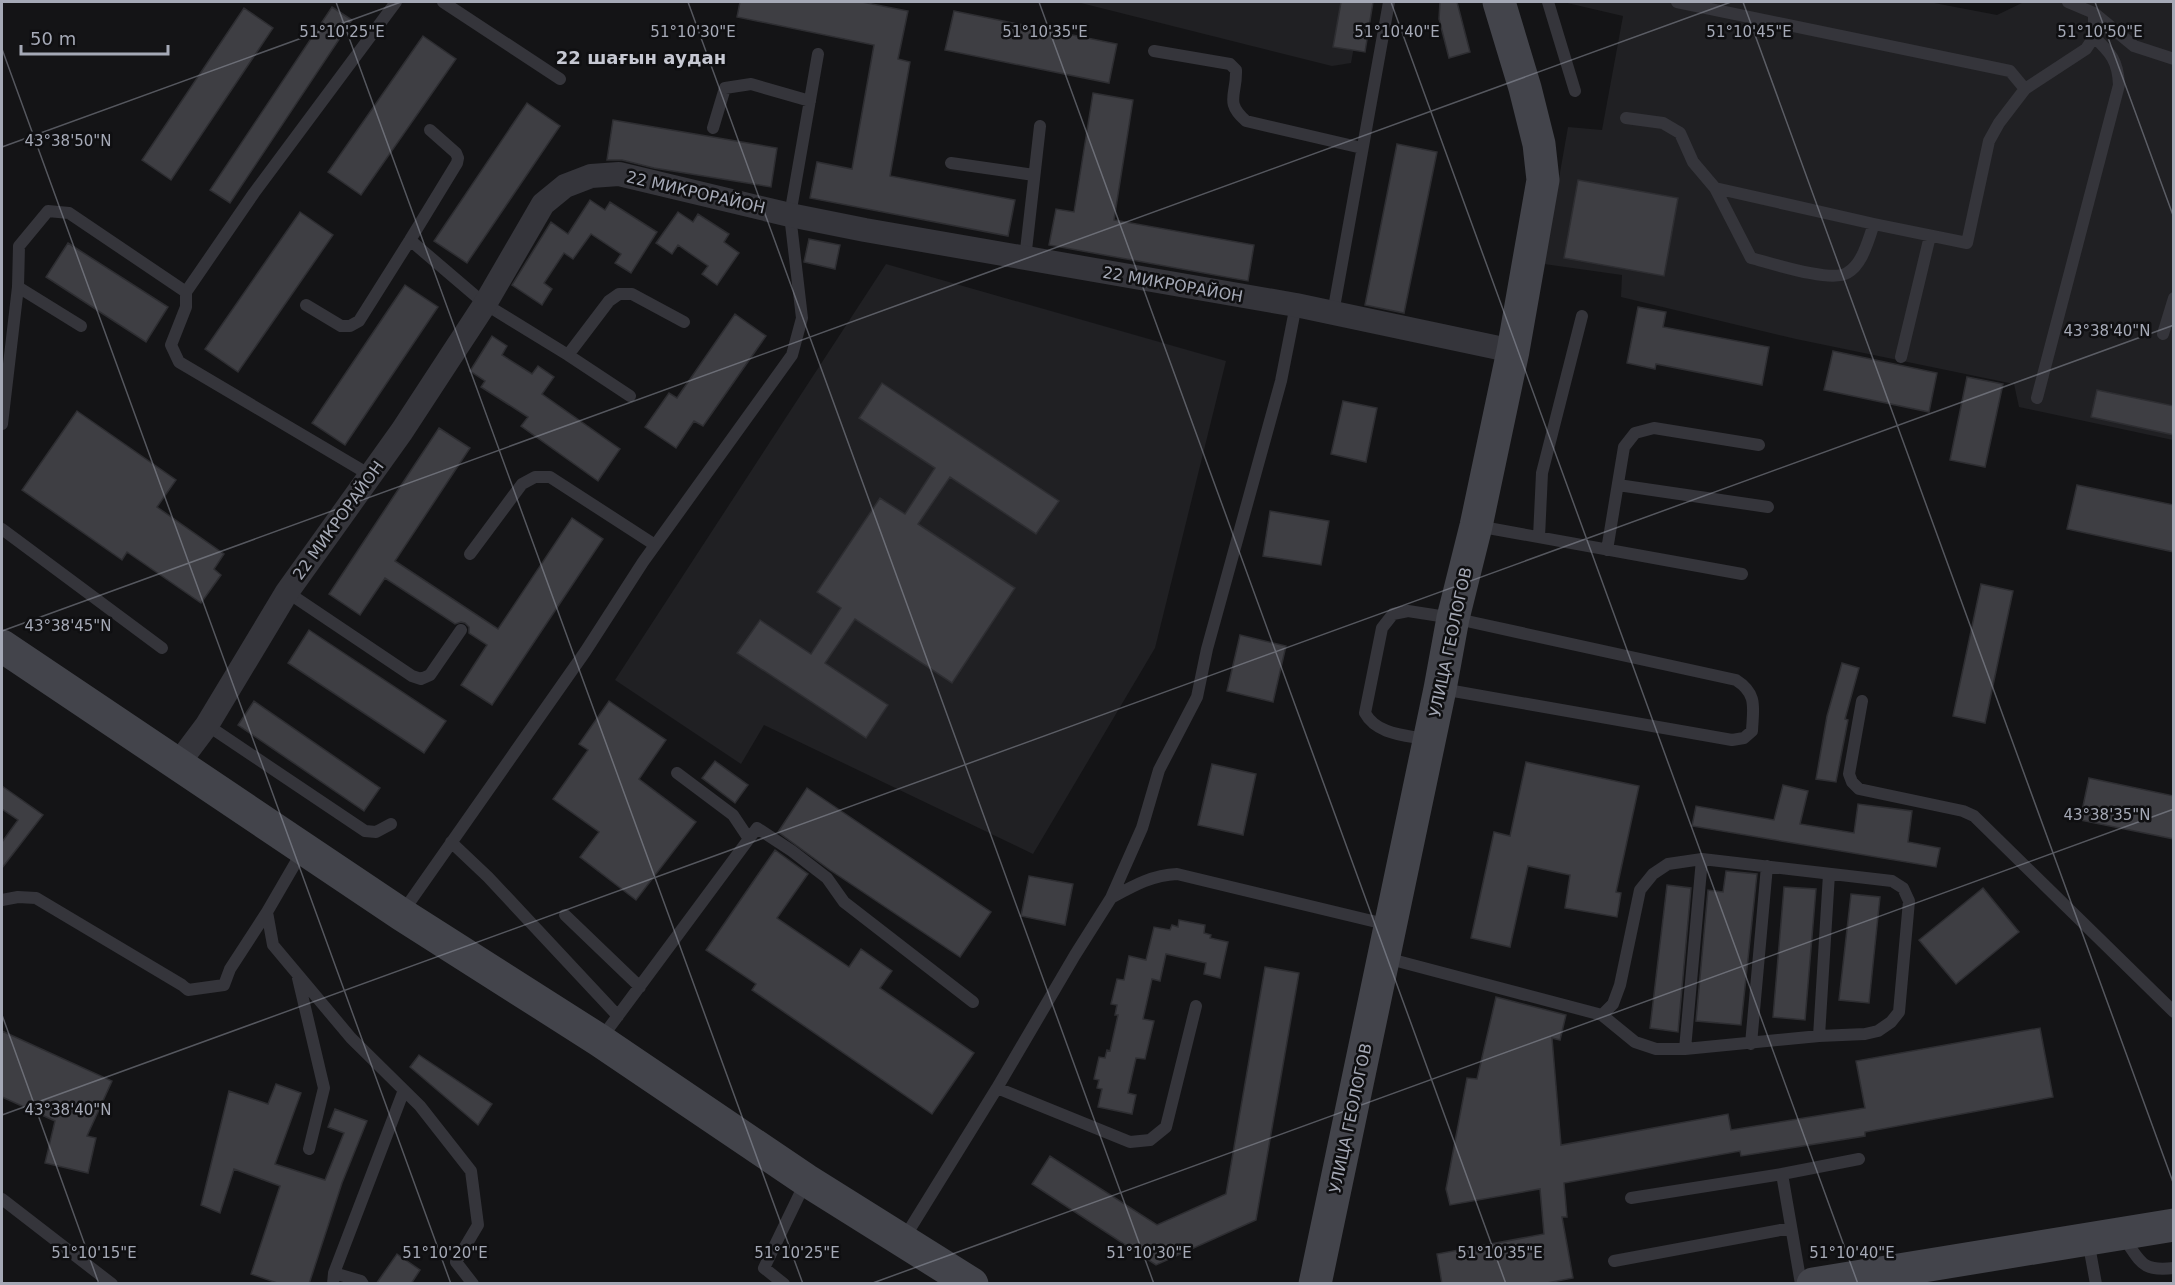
<svg xmlns="http://www.w3.org/2000/svg" width="2175" height="1285" viewBox="0 0 2175 1285" font-family="'DejaVu Sans',sans-serif">
<style>
.built{fill:#202023}
.building{fill:#3e3e43;stroke:#2e2e32;stroke-width:1.5}
.lines{fill:none;stroke-linecap:round;stroke-linejoin:round}
.lane{stroke:#35353b;stroke-width:12}
.street{stroke:#35353b;stroke-width:24}
.secondary{stroke:#43444b;stroke-width:33}
.ticks{fill:none;stroke:#a5a9b6;stroke-width:1.5;stroke-opacity:0.45}
.labels{text-anchor:middle;stroke-width:5;stroke-linejoin:round;paint-order:stroke}
.street-label{font-size:16px;fill:#a5a9b6;stroke:#0f0f11}
.neighbourhood-label{font-size:18px;font-weight:bold;fill:#c6c8d2;stroke:#0f0f11}
.ticks-label{font-size:15px;text-anchor:middle;fill:#a5a9b6;stroke:#0f0f11;stroke-width:5;stroke-linejoin:round;paint-order:stroke}
</style>
<rect width="100%" height="100%" fill="#141416"/>
<path class="built" d="M1077 2H1362L1351 63 1332 66Z
M1563 2H1929L1997 15 2024 2H2173V440L2019 407 2014 384 1796 339 1621 297 1622 275 1544 264 1568 127 1602 130 1623 16Z
M886 264 1226 361 1155 648 1033 854 764 725 741 764 615 680Z"/>
<path class="building" d="M740 2H862L908 11 898 59 910 62 890 176 1015 200 1008 236 810 198 817 162 852 169 874 45 737 17Z
M1341 2H1373L1365 52 1333 47Z
M1440 2H1457L1470 52 1449 58 1439 19Z
M332 7 352 20 230 203 210 190Z
M244 8 273 28 171 180 142 160Z
M954 11 1117 44 1109 83 945 50Z
M423 36 456 59 361 195 328 172Z
M1093 93 1133 100 1114 220 1254 245 1248 281 1049 245 1056 209 1074 212Z
M527 103 560 126 467 263 434 241Z
M613 120 777 148 771 187 654 168 622 160H607Z
M1397 144 1437 152 1404 313 1365 305Z
M1578 180 1678 198 1664 276 1564 258Z
M590 200 605 210 610 202 657 232 631 273 615 263 621 254 591 234 573 259 564 253 544 283 552 289 542 305 512 285 551 222 568 234Z
M300 212 333 235 238 372 205 349Z
M678 212 693 222 698 214 729 234 724 242 739 253 717 285 702 274 708 266 678 245 672 254 656 243Z
M809 239 840 245 835 269 804 262Z
M68 243 168 307 146 342 46 277Z
M405 285 438 307 345 445 312 423Z
M1638 307 1666 312 1663 327 1769 347 1762 385 1656 364 1655 369 1627 363Z
M735 314 766 336 703 426 694 421 676 448 645 427 669 393 677 398Z
M492 336 507 346 502 355 532 374 538 366 554 377 542 394 620 449 598 481 521 426 528 417 481 387 485 381 470 371Z
M1833 351 1937 373 1929 412 1824 390Z
M1967 377 2003 384 1985 467 1950 460Z
M882 383 1059 501 1036 534 950 477 918 524 1015 588 952 683 855 619 825 663 888 705 866 738 737 653 760 620 811 654 841 608 817 592 880 498 905 514 935 468 859 418Z
M2097 390 2174 406V435L2091 417Z
M1343 401 1377 408 1366 462 1331 454Z
M77 411 176 480 157 507 224 554 214 569 221 575 201 603 127 552 122 560 22 490Z
M439 428 470 448 395 561 498 629 572 518 603 539 492 705 461 685 487 645 469 633V627L465 623 461 622 455 624 385 578 360 615 329 594Z
M2077 485 2174 505V552L2067 529Z
M1270 511 1329 521 1321 565 1263 556Z
M1981 584 2013 591 1985 723 1953 716Z
M309 630 446 721 424 753 288 663Z
M1240 635 1286 646 1273 702 1227 691Z
M1842 663 1859 668 1845 719 1848 720 1836 782 1816 779 1827 716Z
M254 701 380 788 364 811 238 725Z
M609 701 666 740 639 779 696 822 636 900 580 857 599 832 553 799 588 750 579 744Z
M715 761 748 785 735 803 702 778Z
M1526 762 1639 786 1616 892 1621 893 1617 917 1565 908 1570 875 1528 866 1510 947 1471 938 1494 832 1510 836Z
M1212 764 1256 774 1243 835 1198 825Z
M2089 778 2174 796V839L2080 820Z
M1783 785 1808 791 1800 824 1854 833 1858 804 1912 811 1908 842 1940 848 1936 867 1692 826 1696 806 1774 820Z
M2 786 43 815 2 868V842L18 820 2 809Z
M807 788 991 912 960 957 830 870 778 832Z
M775 850 808 874 777 918 849 967 861 949 892 971 880 988 974 1053 932 1114 752 990 756 984 706 950Z
M1726 871 1757 874 1741 1025 1696 1021 1708 890 1723 892Z
M1029 876 1073 884 1065 925 1021 916Z
M1667 885 1691 888 1678 1032 1650 1028Z
M1784 887 1816 889 1805 1020 1773 1017Z
M1983 888 2019 932 1956 984 1919 940Z
M1851 894 1880 897 1869 1003 1839 1000Z
M1179 920 1205 925 1204 933 1211 935 1210 938 1228 942 1220 978 1204 974 1206 963 1166 954 1160 981 1152 979 1143 1019 1154 1021 1145 1059 1136 1058 1128 1093 1136 1095 1132 1114 1098 1107 1102 1089 1097 1088 1099 1080 1094 1079 1099 1057 1105 1058 1107 1050 1110 1051 1118 1015H1115L1117 1005 1111 1004 1117 979 1124 980 1129 956 1146 960 1154 927 1170 930 1172 925 1178 927Z
M1265 967 1299 973 1256 1220 1156 1265 1032 1184 1050 1156 1157 1225 1226 1194Z
M1496 997 1566 1015 1560 1040 1552 1038 1561 1145 1728 1114 1731 1130 1865 1108 1856 1061 2040 1028 2053 1097 1865 1132V1136L1741 1156 1740 1151 1564 1183 1567 1217H1562L1573 1278 1542 1284H1442L1437 1254 1544 1234 1540 1189 1450 1205 1446 1189 1467 1078 1477 1079Z
M2 1031 112 1081 87 1136 96 1138 88 1173 45 1163 55 1121 2 1097Z
M419 1055 492 1104 478 1125 410 1067Z
M276 1084 301 1093 275 1164 325 1180 344 1133 328 1127 335 1109 367 1121 342 1183 309 1284H280L251 1274 280 1186 234 1169 220 1213 201 1205 229 1091 268 1104Z
M397 1254 420 1270 411 1284H376Z"/>
<g class="lines">
<path class="lane" d="M443 2 560 79
M1548 2 1575 91
M1677 2 2010 71 2025 89
M2068 2 2094 13 2134 46 2174 59
M1154 51 1230 64 1236 70C1237 95 1224 102 1246 121L1362 148
M1626 118 1663 123 1680 133 1693 162 1715 188 1751 258C1771 263 1831 283 1847 273 1863 264 1868 240 1874 224
M713 128 725 88 751 84 810 101
M951 163 1034 175
M1715 188 1874 224 1967 243 1989 141 1999 123 2025 89 2086 49 2094 37V13
M410 240 457 163 458 158 456 153 430 130
M1025 259 1040 126
M18 287 81 326
M186 292 254 193 396 2
M306 305 341 326H350L359 321 410 240 485 304 568 355 609 301 619 294H632L684 322
M1333 313 1389 2
M2163 334 2174 298
M568 355 630 396
M1901 357 1930 236
M2037 398 2119 85C2118 61 2111 53 2094 37
M2 424 18 287 19 246 48 211 69 213 186 292V307L171 345 179 362 370 475
M1618 485 1768 507
M1477 526 1742 574
M2 529 162 648
M1539 537 1542 473 1582 316
M1607 550 1624 447 1635 433 1654 428 1759 445
M470 554 522 484 535 477H550L655 545
M287 592 412 676 421 679 430 675 461 630
M1862 701 1849 774 1852 782 1859 789 1963 811 1974 816 2174 1012
M207 725 365 831 376 832 391 824
M1429 740C1406 735 1377 735 1365 713L1382 628 1393 614 1408 611 1453 618 1736 680C1758 694 1753 708 1752 731L1744 738 1732 740 1442 689
M677 773 733 815 749 839
M451 842 488 877 618 1016
M303 850 267 912 273 945 351 1038 420 1106 471 1171 478 1225 456 1262 473 1284
M1111 898C1133 886 1152 875 1177 874L1389 925
M2 900 18 897 36 898 182 985 188 990 224 985 230 969 267 912
M402 913 585 652 643 562 792 355 802 318 790 215 818 54
M565 915 640 987
M1386 958 1602 1015 1635 1042 1656 1049H1685L1819 1036 1865 1034 1878 1031 1891 1022 1899 1012 1909 901 1903 888 1892 881 1702 859 1668 864 1653 874 1640 890 1620 985 1613 1004 1602 1015
M298 978 324 1088 309 1149
M1819 1036 1829 874
M600 1040 757 828 792 851 827 878 844 902 973 1002
M1751 1044 1767 866
M1685 1049 1702 859
M997 1088 1075 955 1111 898 1142 828 1159 770 1197 697 1207 649 1281 381 1296 305
M1782 1174 1859 1159
M1631 1198 1782 1174 1801 1284
M2 1199 112 1284
M2123 1237C2141 1261 2140 1272 2174 1268
M903 1240 997 1088 1130 1142 1150 1140 1166 1127 1196 1006
M2088 1240 2096 1284
M1614 1261 1791 1228
M334 1273 361 1281 363 1284
M333 1284 334 1273 404 1090
M784 1284 764 1268 806 1181"/>
<path class="street" d="M177 765 207 725 287 592 402 431 485 304 543 204 565 186 591 176 619 174 790 215 865 230 1296 305 1513 351"/>
<path class="secondary" d="M2 646 401 914 599 1040 806 1180 972 1284
M1315 1284 1440 689 1453 618 1476 526 1513 351 1543 180 1539 144 1525 88 1499 2
M1813 1284 2174 1225"/>
</g>
<path class="ticks" d="M336 2 803 1284M688 2 1154 1284M1039 2 1506 1284M1391 2 1858 1284M1743 2 2174 1185M2095 2 2174 218M2 49 451 1284M2 147 401 2M2 631 1731 2M2 1015 99 1284M2 1115 2174 325M870 1284 2174 809"/>
<g class="labels">
<g class="street-label">
<text transform="translate(696 192) rotate(13)" y="6">22 МИКРОРАЙОН</text>
<text transform="translate(1173 284) rotate(10)" y="6">22 МИКРОРАЙОН</text>
<text transform="translate(338 520) rotate(-54)" y="6">22 МИКРОРАЙОН</text>
<text transform="translate(1450 642) rotate(-78)" y="6">УЛИЦА ГЕОЛОГОВ</text>
<text transform="translate(1350 1118) rotate(-78)" y="6">УЛИЦА ГЕОЛОГОВ</text>
</g>
<g class="neighbourhood-label">
<text x="641" y="64">22 шағын аудан</text>
</g>
</g>
<g class="ticks-label">
<text x="2100" y="37">51°10'50"E</text>
<text x="342" y="37">51°10'25"E</text>
<text x="693" y="37">51°10'30"E</text>
<text x="1045" y="37">51°10'35"E</text>
<text x="1397" y="37">51°10'40"E</text>
<text x="1749" y="37">51°10'45"E</text>
<text x="68" y="146">43°38'50"N</text>
<text x="2107" y="336">43°38'40"N</text>
<text x="68" y="631">43°38'45"N</text>
<text x="2107" y="820">43°38'35"N</text>
<text x="68" y="1115">43°38'40"N</text>
<text x="94" y="1258">51°10'15"E</text>
<text x="445" y="1258">51°10'20"E</text>
<text x="797" y="1258">51°10'25"E</text>
<text x="1149" y="1258">51°10'30"E</text>
<text x="1500" y="1258">51°10'35"E</text>
<text x="1852" y="1258">51°10'40"E</text>
</g>
<rect width="2175" height="1285" fill="none" stroke="#a5a9b6" stroke-width="6"/>
<path d="M21 45v9h147v-9" fill="none" stroke="#a5a9b6" stroke-width="3"/>
<text x="30" y="45" font-size="18" fill="#a5a9b6" stroke="#0f0f11" stroke-width="4.5" paint-order="stroke">50 m</text>
</svg>
